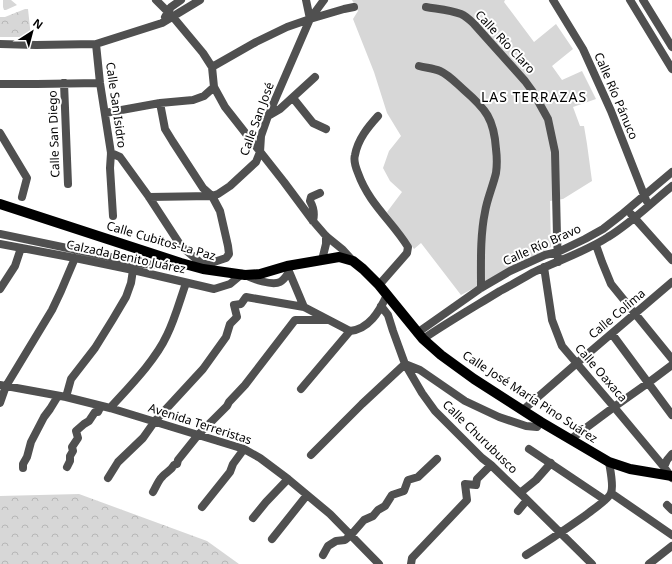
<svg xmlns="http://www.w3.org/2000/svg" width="672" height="564" viewBox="0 0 672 564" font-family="'Noto Sans',sans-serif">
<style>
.green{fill:#d7d7d7}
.forest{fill:url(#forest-crowns)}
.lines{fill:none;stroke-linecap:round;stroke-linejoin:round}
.minor{stroke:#505050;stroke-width:8}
.major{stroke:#000;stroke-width:10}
.labels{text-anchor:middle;stroke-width:4;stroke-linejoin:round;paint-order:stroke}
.street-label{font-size:12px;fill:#000;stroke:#fff}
.quarter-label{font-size:14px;letter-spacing:1px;fill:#000;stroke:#fff}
</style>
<defs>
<pattern id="forest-crowns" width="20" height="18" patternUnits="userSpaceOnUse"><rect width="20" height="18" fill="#d7d7d7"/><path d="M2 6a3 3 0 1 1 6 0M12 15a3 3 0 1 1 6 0" fill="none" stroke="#b7b7b7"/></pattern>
</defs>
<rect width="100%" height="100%" fill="#fff"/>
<path class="green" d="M3 0H11L17 5 6 10H4L3 7Z
M352 0H505L504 2 534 42 556 24 573 49 552 66 562 80 582 71 596 99 573 107 580 126H584L587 144 592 181 563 199 550 201 551 247 461 295 421 243 414 249 387 212 402 192 390 181 383 168 389 151 401 136 387 113 374 72 353 19 358 11Z"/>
<path class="forest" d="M25 9H28L31 37H0V17H5Z
M79 494 207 541 239 564H0V496Z"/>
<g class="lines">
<path class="minor" d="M156 0 173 17 203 53 212 67 214 87 225 107 284 182 313 221 326 236 342 249 353 261
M306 0 310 19
M553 0 583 49 611 111 646 200
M630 0 672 69
M643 0 672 47
M426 7C437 9 450 10 461 14 466 16 470 20 474 24L525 81 533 92 548 119 555 152 557 236 558 262
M165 17 171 7 181 0
M0 44 36 45 96 44 162 23 200 0
M96 44 100 83 111 153 110 168 113 216
M419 66C426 68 433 68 440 71 449 75 456 83 464 90 486 109 494 119 496 149 497 157 497 166 496 173 493 186 487 199 485 212 480 236 481 263 481 288
M212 67 256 42 287 27 310 19 344 9 354 7
M64 83 68 184
M0 84H37L100 83
M293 98 313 123 326 129
M160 103 165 129 173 142 203 188 212 196 220 211 228 246 229 254 226 258 211 263 202 264
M105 113 160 103 193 100 204 96 214 87
M268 116 280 109 315 77
M378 116C368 127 358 139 355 155 353 161 356 168 358 173 369 204 392 221 408 247L407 253 379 285
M0 133 27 178 22 197
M111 153 120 157 149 197 181 246 202 264 203 268
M149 197 212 196 218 194 230 186 256 162 260 152 261 136 268 116 310 19 324 0
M631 214 672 260
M313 221C315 213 314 208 310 201L311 197 320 193
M0 234 144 264 154 265 178 263
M0 244 75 258 133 270 214 289 230 284 242 274
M596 245 602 262 611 284 672 359
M322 260 326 244V236
M544 267 552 320 562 346 614 407 664 467 672 478
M288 269 304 307
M245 275C253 279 272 286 280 282 284 280 287 275 289 272
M0 289 15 266 21 248
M381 306 388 315 393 331 405 364 422 393 435 411 482 458 491 465 520 493 592 564
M350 331C369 329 379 312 387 295
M417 333 481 288 510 271 545 255 558 252 585 239 603 229 621 215 672 172
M612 334 672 415
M423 339C448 322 474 307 500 291 512 285 523 278 534 272 559 260 585 252 608 237 631 223 651 203 672 186
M0 385 66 397 110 408 244 449 260 458 288 479 330 514 379 564
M301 389 350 331
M66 397 71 379 95 348 113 319 126 297 131 283 133 270
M0 403 6 386 52 310 61 291 75 258
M110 408C129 387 155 361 167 335 175 319 180 300 186 283
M523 410 577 363 672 282
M571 439 614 407 648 383 672 365
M529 449 605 500
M311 455 362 404 405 364 420 370 465 401 499 417 526 426 537 427 541 422
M67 467 70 461V456L73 451 72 447 78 438 76 431 84 424 89 421 95 412H98L101 406
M664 467 667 460 672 454
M23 468V464L27 457 31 442 44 417 50 409 58 396
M108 478 118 462 143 438 155 421 203 369 226 337 230 324 237 317 234 305 241 304 246 297 304 307 350 331
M153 492C156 487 158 481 162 477 166 472 171 471 174 465L177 464 178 460 198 435 227 406 229 402 245 385 295 320H327
M520 493 536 480 551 463
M611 493 672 535
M667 505 672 510
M202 507 230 472 233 464 244 449
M518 511 527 500
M253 518 266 502 288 479
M272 539 307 495
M323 555 328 546 336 541 345 540 351 535 364 520 373 516 378 510 385 506 392 495 404 491 408 480 418 477 437 459
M526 555C547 542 566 529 586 515 592 510 609 499 611 493 614 486 610 469 609 462
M411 564 412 558 467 500 465 484 476 485 477 479 491 465
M649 564 672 546"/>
<path class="major" d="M0 204 181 263 203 269 245 275 260 274 287 266 339 257 353 261 363 269 379 285 423 339 441 355 474 379 541 422 609 462 630 469 672 476"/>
</g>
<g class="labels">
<g class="street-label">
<text transform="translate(505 42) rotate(47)" y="4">Calle Río Claro</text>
<text transform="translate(616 96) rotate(67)" y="4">Calle Río Pánuco</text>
<text transform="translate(116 105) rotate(82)" y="4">Calle San Isidro</text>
<text transform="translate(257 119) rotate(-70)" y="4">Calle San José</text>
<text transform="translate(54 134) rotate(-92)" y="4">Calle San Diego</text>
<text transform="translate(161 241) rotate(16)" y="4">Calle Cubitos-La Paz</text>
<text transform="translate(542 245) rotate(-24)" y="4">Calle Río Bravo</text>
<text transform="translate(126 257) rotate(12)" y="4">Calzada Benito Juárez</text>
<text transform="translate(617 314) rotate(-40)" y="4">Calle Colima</text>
<text transform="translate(601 373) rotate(49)" y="4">Calle Oaxaca</text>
<text transform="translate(530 397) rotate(33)" y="4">Calle José María Pino Suárez</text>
<text transform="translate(200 424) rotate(18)" y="4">Avenida Terreristas</text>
<text transform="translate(480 437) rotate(44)" y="4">Calle Churubusco</text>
</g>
<g class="quarter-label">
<text x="534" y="102">LAS TERRAZAS</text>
</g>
</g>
<g transform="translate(32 32) rotate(36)" stroke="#ffffff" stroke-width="3" paint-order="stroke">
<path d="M0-3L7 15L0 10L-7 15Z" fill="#000000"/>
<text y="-6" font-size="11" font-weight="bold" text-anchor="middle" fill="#000000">N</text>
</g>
</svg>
